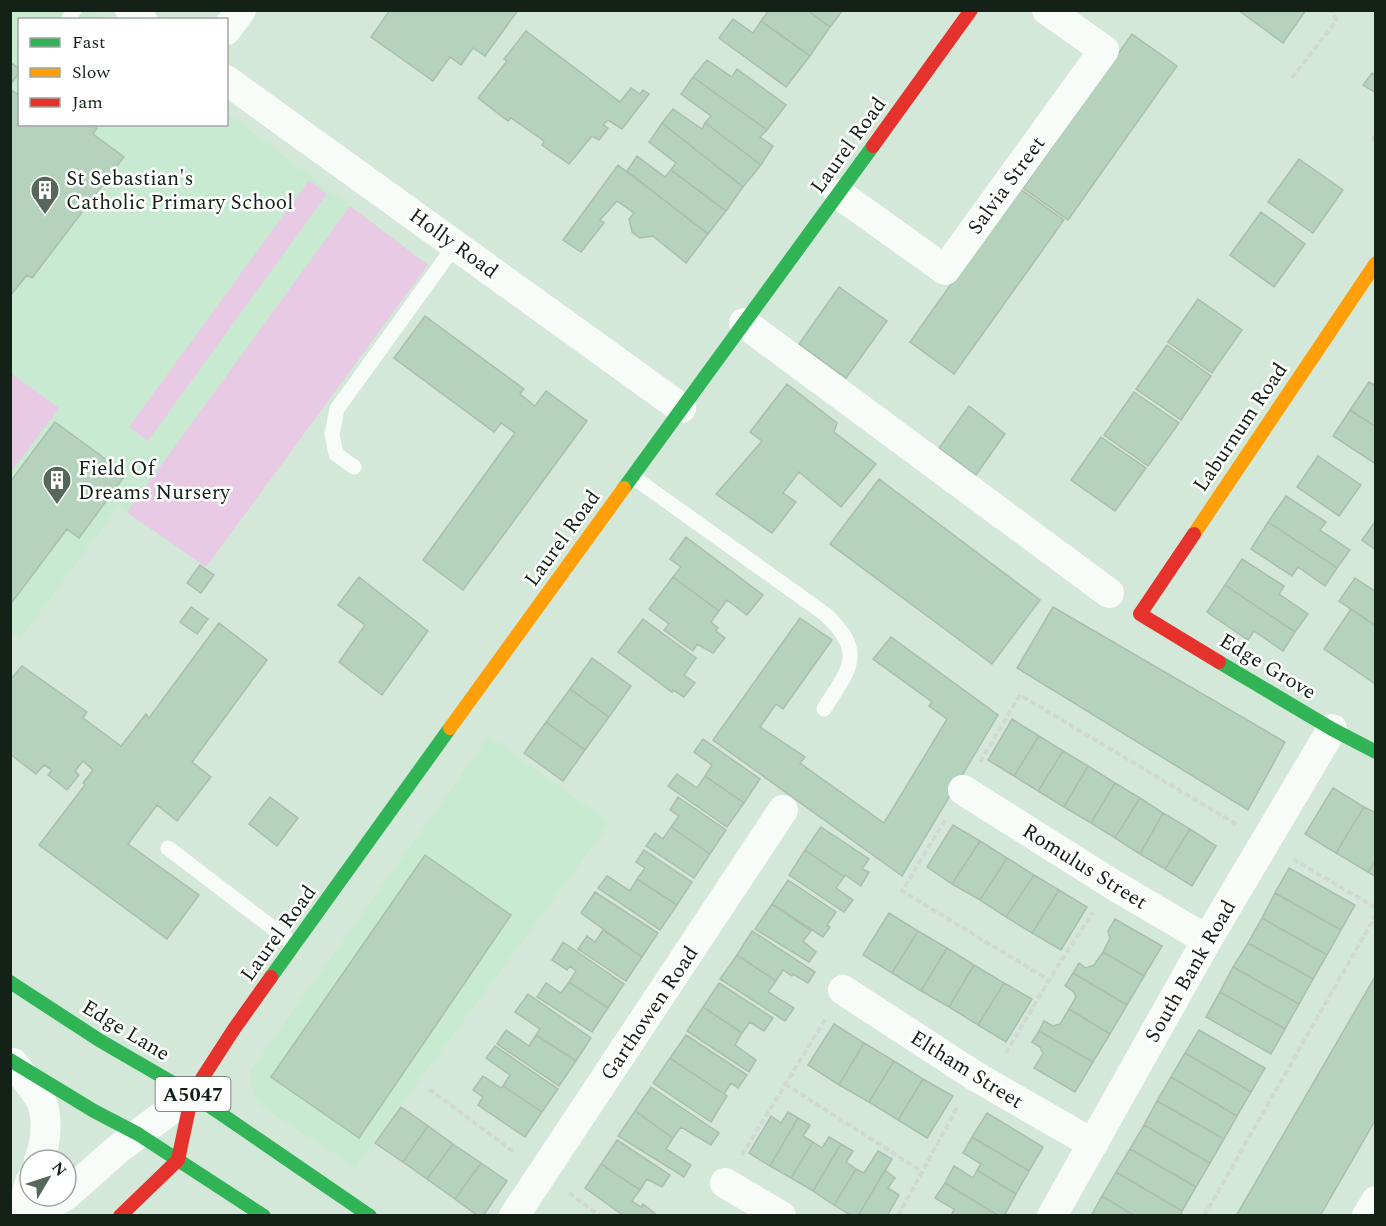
<svg xmlns="http://www.w3.org/2000/svg" width="1386" height="1226" viewBox="0 0 1386 1226" font-family="Spectral,serif">
<style>
.built{fill:#c8ead0}
.green{fill:#e8cae4}
.building{fill:#b4d2bc;stroke:#acbdb0;stroke-width:1.5}
.lines{fill:none;stroke-linecap:round;stroke-linejoin:round}
.path{stroke:#d1d7d3;stroke-width:4;stroke-dasharray:6 3;stroke-linecap:butt}
.lane{stroke:#f8fcf9;stroke-width:15}
.street{stroke:#f8fcf9;stroke-width:30}
.fast{stroke:#30b455;stroke-width:14}
.slow{stroke:#ff9f0a;stroke-width:14}
.jam{stroke:#e5322d;stroke-width:14}
.labels{text-anchor:middle;stroke-width:5;stroke-linejoin:round;paint-order:stroke}
.shield{fill:#fff;stroke:#5a645d;stroke-width:1.5}
.shield-label{font-size:20px;font-weight:bold;fill:#132117}
.street-label{font-size:21px;fill:#132117;stroke:#fff}
.poi-label{font-size:21px;fill:#132117;stroke:#fff;text-anchor:start}
</style>
<rect width="100%" height="100%" fill="#d3e8d8"/>
<path class="built" d="M11 11H92L104 19 20 20V124H226L227 113 428 265 206 567 118 507 20 639 11 632 10 472 59 408 11 372Z
M489 736 610 823 355 1167 263 1107 255 1096 251 1084V1070Z"/>
<path class="green" d="M309 180 327 194 148 441 129 427Z
M350 206 428 265 206 567 127 512Z
M10 372 59 408 11 472H10Z"/>
<path class="building" d="M390 10H518L485 56 473 48 461 65 450 57 433 81 371 37Z
M769 10H807L830 27 810 56 761 21Z
M807 10H843L830 27Z
M1238 10H1306L1283 43Z
M733 19 753 33 761 21 810 56 786 87 719 38Z
M526 31 620 102 631 88 640 94 643 90 649 94 622 129 608 120 603 125 608 128 599 140 592 136 569 164 542 145 544 141 511 118 508 121 478 98 507 61 504 59Z
M1132 34 1177 66 1068 220 1023 188Z
M707 60 732 77 737 69 786 105 767 130 693 77Z
M10 62 20 69V72L10 85Z
M1372 73 1376 76V93L1363 85Z
M693 77 767 130 760 137 773 146 761 165 705 123 711 116 681 94Z
M10 89 20 96V124H93L97 128 93 134 124 157 32 278 27 275 10 296Z
M673 109 702 129 705 123 761 165 743 187 662 123Z
M662 123 743 187 726 211 671 170 676 163 649 142Z
M637 156 665 177 671 170 726 211 708 234 627 171Z
M1299 159 1343 190 1313 233 1268 202Z
M618 165 708 234 686 263 653 236 640 238 632 232 629 219 634 213 617 201 600 220 604 223 581 252 563 240Z
M1019 188 1064 220 954 374 910 342Z
M1261 212 1305 244 1274 287 1230 255Z
M839 287 887 321 846 378 799 344Z
M1198 299 1242 330 1212 373 1168 342Z
M425 316 524 389 520 394 535 406 546 391 587 421 463 590 423 560 515 433 501 423 494 432 394 358Z
M1167 345 1211 376 1181 420 1136 389Z
M1369 382 1376 386V427L1350 410Z
M787 384 837 423 834 432 876 464 841 507 799 472 783 493 796 502 772 533 716 494 762 441 750 432Z
M1134 392 1179 423 1148 466 1104 435Z
M969 406 1005 434 976 475 939 448Z
M1350 410 1376 427V464L1333 436Z
M55 422 126 474 79 538 67 529 10 605V482Z
M1101 437 1146 468 1115 511 1071 480Z
M1318 456 1361 485 1339 516 1297 487Z
M879 479 1040 600 992 664 830 544Z
M1286 496 1326 522 1320 530 1350 550 1337 568 1268 522Z
M1268 522 1337 568 1325 586 1298 567 1292 576 1251 549Z
M1374 523 1376 524V550L1362 540Z
M686 537 763 595 747 615 727 600 719 611 673 577 681 567 670 559Z
M1242 559 1284 586 1279 594 1308 614 1295 632 1225 585Z
M200 565 214 575 201 593 187 583Z
M359 577 428 631 382 695 339 662 365 625 338 605Z
M673 577 719 611 711 622 718 628 716 631 725 638 713 653 697 644 693 651 664 630 669 624 649 609Z
M1355 578 1376 592V626L1339 601Z
M1225 585 1295 632 1283 651 1254 631 1248 640 1207 612Z
M191 607 208 619 197 634 180 622Z
M1053 607 1285 742 1248 810 1017 668Z
M1351 609 1376 626V681L1374 683 1324 649Z
M800 618 832 640 783 709 776 704 760 727 805 757 800 763 884 823 947 719 929 706 932 702 873 659 891 637 998 715 902 876 713 740Z
M643 619 696 658 684 675 695 683 684 697 673 690 672 692 618 652Z
M219 623 267 660 192 762 211 777 177 821 157 805 128 844 199 895 167 939 39 845 85 785 83 783 93 770 83 761 75 771 79 775 67 790 48 775 52 770 44 765 36 774 10 754V680L22 666 87 712 83 718 121 746 146 714 149 718Z
M592 658 631 686 609 717 570 689Z
M570 689 609 717 585 750 546 722Z
M1012 719 1039 736 1014 776 988 760Z
M546 722 585 750 563 781 524 753Z
M1039 736 1063 751 1038 791 1014 776Z
M703 739 760 779 744 803 705 776 712 765 694 752Z
M1063 751 1088 766 1064 807 1038 791Z
M1088 766 1115 783 1091 823 1064 807Z
M677 774 697 788 705 776 744 803 727 827 668 786Z
M1115 783 1140 798 1115 838 1091 823Z
M1333 788 1364 807 1336 853 1305 834Z
M270 797 298 818 277 846 249 824Z
M678 797 726 830 710 854 671 827 679 816 670 810Z
M1140 798 1163 813 1140 854 1115 838Z
M1364 807 1376 813V860L1368 872 1336 853Z
M1163 813 1190 829 1165 869 1140 854Z
M953 825 980 841 952 884 927 867Z
M671 827 710 854 694 878 646 846 655 833 663 839Z
M821 827 869 859 862 869 869 872 861 886 845 875 844 877 805 850Z
M1190 829 1216 846 1192 886 1165 869Z
M980 841 1007 858 980 900 952 884Z
M644 850 692 882 677 905 637 879 645 868 636 862Z
M805 850 844 877 836 888 853 900 844 912 789 875Z
M425 855 511 915 359 1138 271 1077Z
M1007 858 1034 875 1006 917 980 900Z
M1376 860V877L1368 872Z
M1289 868 1355 905 1341 930 1275 893Z
M1034 875 1059 890 1032 933 1006 917Z
M607 876 630 891 637 879 677 905 660 930 598 888Z
M788 880 836 912 827 925 830 927 823 937 772 904Z
M1059 890 1087 907 1061 950 1032 933Z
M595 892 658 933 642 957 581 913Z
M1275 893 1341 930 1327 955 1262 918Z
M772 904 811 931 803 941 816 952 809 962 755 929Z
M889 913 918 931 892 973 863 955Z
M1262 918 1327 955 1313 979 1248 943Z
M1115 919 1162 946 1144 976 1103 952 1110 938 1108 931Z
M603 930 642 957 626 981 578 949 587 936 595 942Z
M752 931 815 972 808 983 793 974 792 976 783 970 776 981 737 955Z
M918 931 947 948 921 991 892 973Z
M563 942 624 984 608 1008 569 982 576 971 570 966 567 970 552 960Z
M1248 943 1313 979 1299 1004 1233 967Z
M947 948 974 965 949 1007 921 991Z
M1103 952 1144 976 1127 1005 1073 973 1079 963 1086 968 1094 965Z
M737 955 776 981 768 992 794 1008 785 1021 720 979Z
M974 965 1004 983 978 1025 949 1007Z
M1233 967 1299 1004 1285 1029 1220 992Z
M1073 973 1127 1005 1110 1034 1069 1009 1076 997 1073 991 1065 986Z
M1376 975V1119L1320 1216H1236Z
M569 982 608 1008 592 1032 537 997 546 983 561 993Z
M719 983 773 1018 764 1031 750 1022 742 1033 703 1007Z
M1004 983 1032 999 1006 1042 978 1025Z
M1220 992 1285 1029 1271 1054 1206 1017Z
M528 994 591 1038 576 1061 536 1035 540 1029 515 1012Z
M703 1007 742 1033 735 1045 756 1060 749 1072 687 1031Z
M1069 1009 1110 1034 1093 1062 1039 1031 1044 1021 1053 1026 1060 1024Z
M834 1024 864 1043 839 1085 808 1065Z
M506 1030 529 1046 536 1035 576 1061 559 1086 497 1044Z
M1199 1030 1265 1068 1251 1092 1185 1053Z
M1039 1031 1093 1062 1075 1092 1034 1068 1043 1054 1040 1047 1032 1042Z
M686 1035 747 1075 738 1088 731 1083 724 1094 670 1058Z
M864 1043 894 1061 869 1102 839 1085Z
M495 1046 558 1089 542 1112 503 1086 510 1075 486 1058Z
M1185 1053 1251 1092 1237 1116 1171 1077Z
M670 1058 727 1096 711 1122 653 1083Z
M894 1061 923 1079 898 1120 869 1102Z
M483 1076 501 1088 503 1086 542 1112 525 1137 478 1105 483 1097 473 1090Z
M1171 1077 1237 1116 1224 1139 1157 1101Z
M923 1079 953 1096 927 1138 898 1120Z
M651 1087 719 1133 711 1145 681 1127 673 1138 635 1111Z
M1157 1101 1224 1139 1210 1163 1144 1125Z
M401 1107 428 1126 403 1162 375 1143Z
M635 1111 673 1138 666 1149 691 1165 684 1177 618 1136Z
M788 1112 798 1118 770 1166 749 1153 771 1116 781 1123Z
M987 1113 1043 1147 1029 1171 972 1137Z
M798 1118 810 1125 803 1136 813 1142 791 1178 770 1166Z
M1144 1125 1210 1163 1196 1187 1130 1149Z
M428 1126 453 1144 427 1179 403 1162Z
M829 1137 841 1144 813 1191 791 1178 813 1142 822 1148Z
M972 1137 1029 1171 1016 1194 977 1170 981 1164 963 1153Z
M617 1140 670 1175 662 1187 647 1179 640 1190 601 1164Z
M453 1144 481 1163 455 1199 427 1179Z
M841 1144 853 1151 846 1162 856 1169 834 1205 813 1191Z
M1130 1149 1196 1187 1182 1211 1116 1172Z
M878 1151 892 1159 858 1216H852L834 1205 856 1169 864 1173Z
M481 1163 507 1181 483 1216H478L455 1199Z
M601 1164 640 1190 632 1201 641 1207 643 1204 658 1216H624L585 1188Z
M954 1166 973 1178 977 1170 1016 1194 1004 1216H999L945 1183Z
M885 1170 895 1178 888 1188 899 1195 887 1216H858Z
M1116 1172 1182 1211 1180 1216H1135L1102 1196Z
M945 1183 999 1216H951L954 1209 935 1198Z
M1102 1196 1135 1216H1091Z"/>
<g class="lines">
<path class="path" d="M1292 78 1336 21 1333 10
M1373 136 1376 147
M980 762 1020 695 1236 824
M945 820 902 891 1049 980
M1293 859 1376 908
M1006 1053 1049 980 1093 912
M785 1084 921 1171
M429 1089 515 1153
M742 1155 826 1018
M569 1193 600 1216
M898 1216 958 1106
M1204 1216 1376 915"/>
<path class="lane" d="M68 20 74 10
M354 467 336 454 332 434 337 409 456 244
M633 477 825 614C867 653 849 669 824 709
M168 848 295 945"/>
<path class="street" d="M130 10 142 20
M226 30 241 10
M226 80 681 408
M839 194 945 270 1104 50 1047 10
M744 323 1109 593
M963 790 1112 884 1207 940
M843 990 975 1076 1093 1144
M13 1063C21 1074 37 1091 42 1103 48 1119 46 1144 39 1160
M725 1183 781 1216
M66 1195 118 1149 192 1094
M21 1216 30 1182
M30 1216 65 1196
M514 1216 783 810
M1052 1216 1207 940 1332 729
M1367 1216 1376 1201"/>
<path class="fast" d="M624 488 873 146
M1219 662 1332 729 1376 752
M271 977 450 728
M10 982 99 1040 192 1094 370 1216
M10 1060 94 1111 138 1134 264 1216"/>
<path class="slow" d="M1194 534 1376 263
M450 728 624 488"/>
<path class="jam" d="M873 146 971 10
M1194 534 1140 614 1219 662
M120 1216 178 1160 192 1094 234 1029 271 977"/>
</g>
<defs>
<g id="building-pin" transform="scale(1.5)"><path d="M0 17L-7.5 6A9.5 9.5 0 1 1 7.5 6Z" fill="#56675b" stroke="#fff"/><path d="M-4-6H4V6H1V3H-1V6H-4ZM-2.5-4.3h1.7v1.8h-1.7ZM.8-4.3h1.7v1.8H.8ZM-2.5-1h1.7V.8h-1.7ZM.8-1h1.7V.8H.8Z" fill="#fff"/></g>
</defs>
<g fill-rule="evenodd">
<use href="#building-pin" x="45" y="190"/>
<use href="#building-pin" x="57" y="480"/>
</g>
<g class="labels">
<rect class="shield" x="155.5" y="1077" width="75" height="34" rx="4.5"/>
<g class="shield-label">
<text x="193" y="1101">A5047</text>
</g>
<g class="street-label">
<text transform="translate(848 145) rotate(-54)" y="7">Laurel Road</text>
<text transform="translate(1006 185) rotate(-54)" y="7">Salvia Street</text>
<text transform="translate(454 243) rotate(36)" y="7">Holly Road</text>
<text transform="translate(1240 427) rotate(-56)" y="7">Laburnum Road</text>
<text transform="translate(562 538) rotate(-54)" y="7">Laurel Road</text>
<text transform="translate(1268 666) rotate(31)" y="7">Edge Grove</text>
<text transform="translate(1085 866) rotate(32)" y="7">Romulus Street</text>
<text transform="translate(278 933) rotate(-54)" y="7">Laurel Road</text>
<text transform="translate(1190 971) rotate(-60)" y="7">South Bank Road</text>
<text transform="translate(649 1013) rotate(-56)" y="7">Garthowen Road</text>
<text transform="translate(126 1030) rotate(31)" y="7">Edge Lane</text>
<text transform="translate(967 1069) rotate(32)" y="7">Eltham Street</text>
</g>
<g class="poi-label">
<text x="66" y="185">St Sebastian's<tspan x="66" dy="24">Catholic Primary School</tspan></text>
<text x="78" y="475">Field Of<tspan x="78" dy="24">Dreams Nursery</tspan></text>
</g>
</g>
<rect width="1386" height="1226" fill="none" stroke="#132117" stroke-width="24"/>
<rect x="18" y="18" width="210" height="108" fill="#ffffff" stroke="#a1a6a2" stroke-width="1.5"/>
<rect x="30" y="38" width="30" height="9" fill="#30b455" stroke="#a1a6a2" stroke-width="1.5"/>
<text x="72" y="48" font-size="18" fill="#132117">Fast</text>
<rect x="30" y="68" width="30" height="9" fill="#ff9f0a" stroke="#a1a6a2" stroke-width="1.5"/>
<text x="72" y="78" font-size="18" fill="#132117">Slow</text>
<rect x="30" y="98" width="30" height="9" fill="#e5322d" stroke="#a1a6a2" stroke-width="1.5"/>
<text x="72" y="108" font-size="18" fill="#132117">Jam</text>
<g transform="translate(48 1178) rotate(51)"><circle r="28" fill="#ffffff" stroke="#a1a6a2" stroke-width="1.5"/>
<path d="M0-4.5L10 22L0 15L-10 22Z" fill="#56675b"/>
<text y="-9" font-size="16" font-weight="bold" text-anchor="middle" fill="#132117">N</text>
</g>
</svg>
